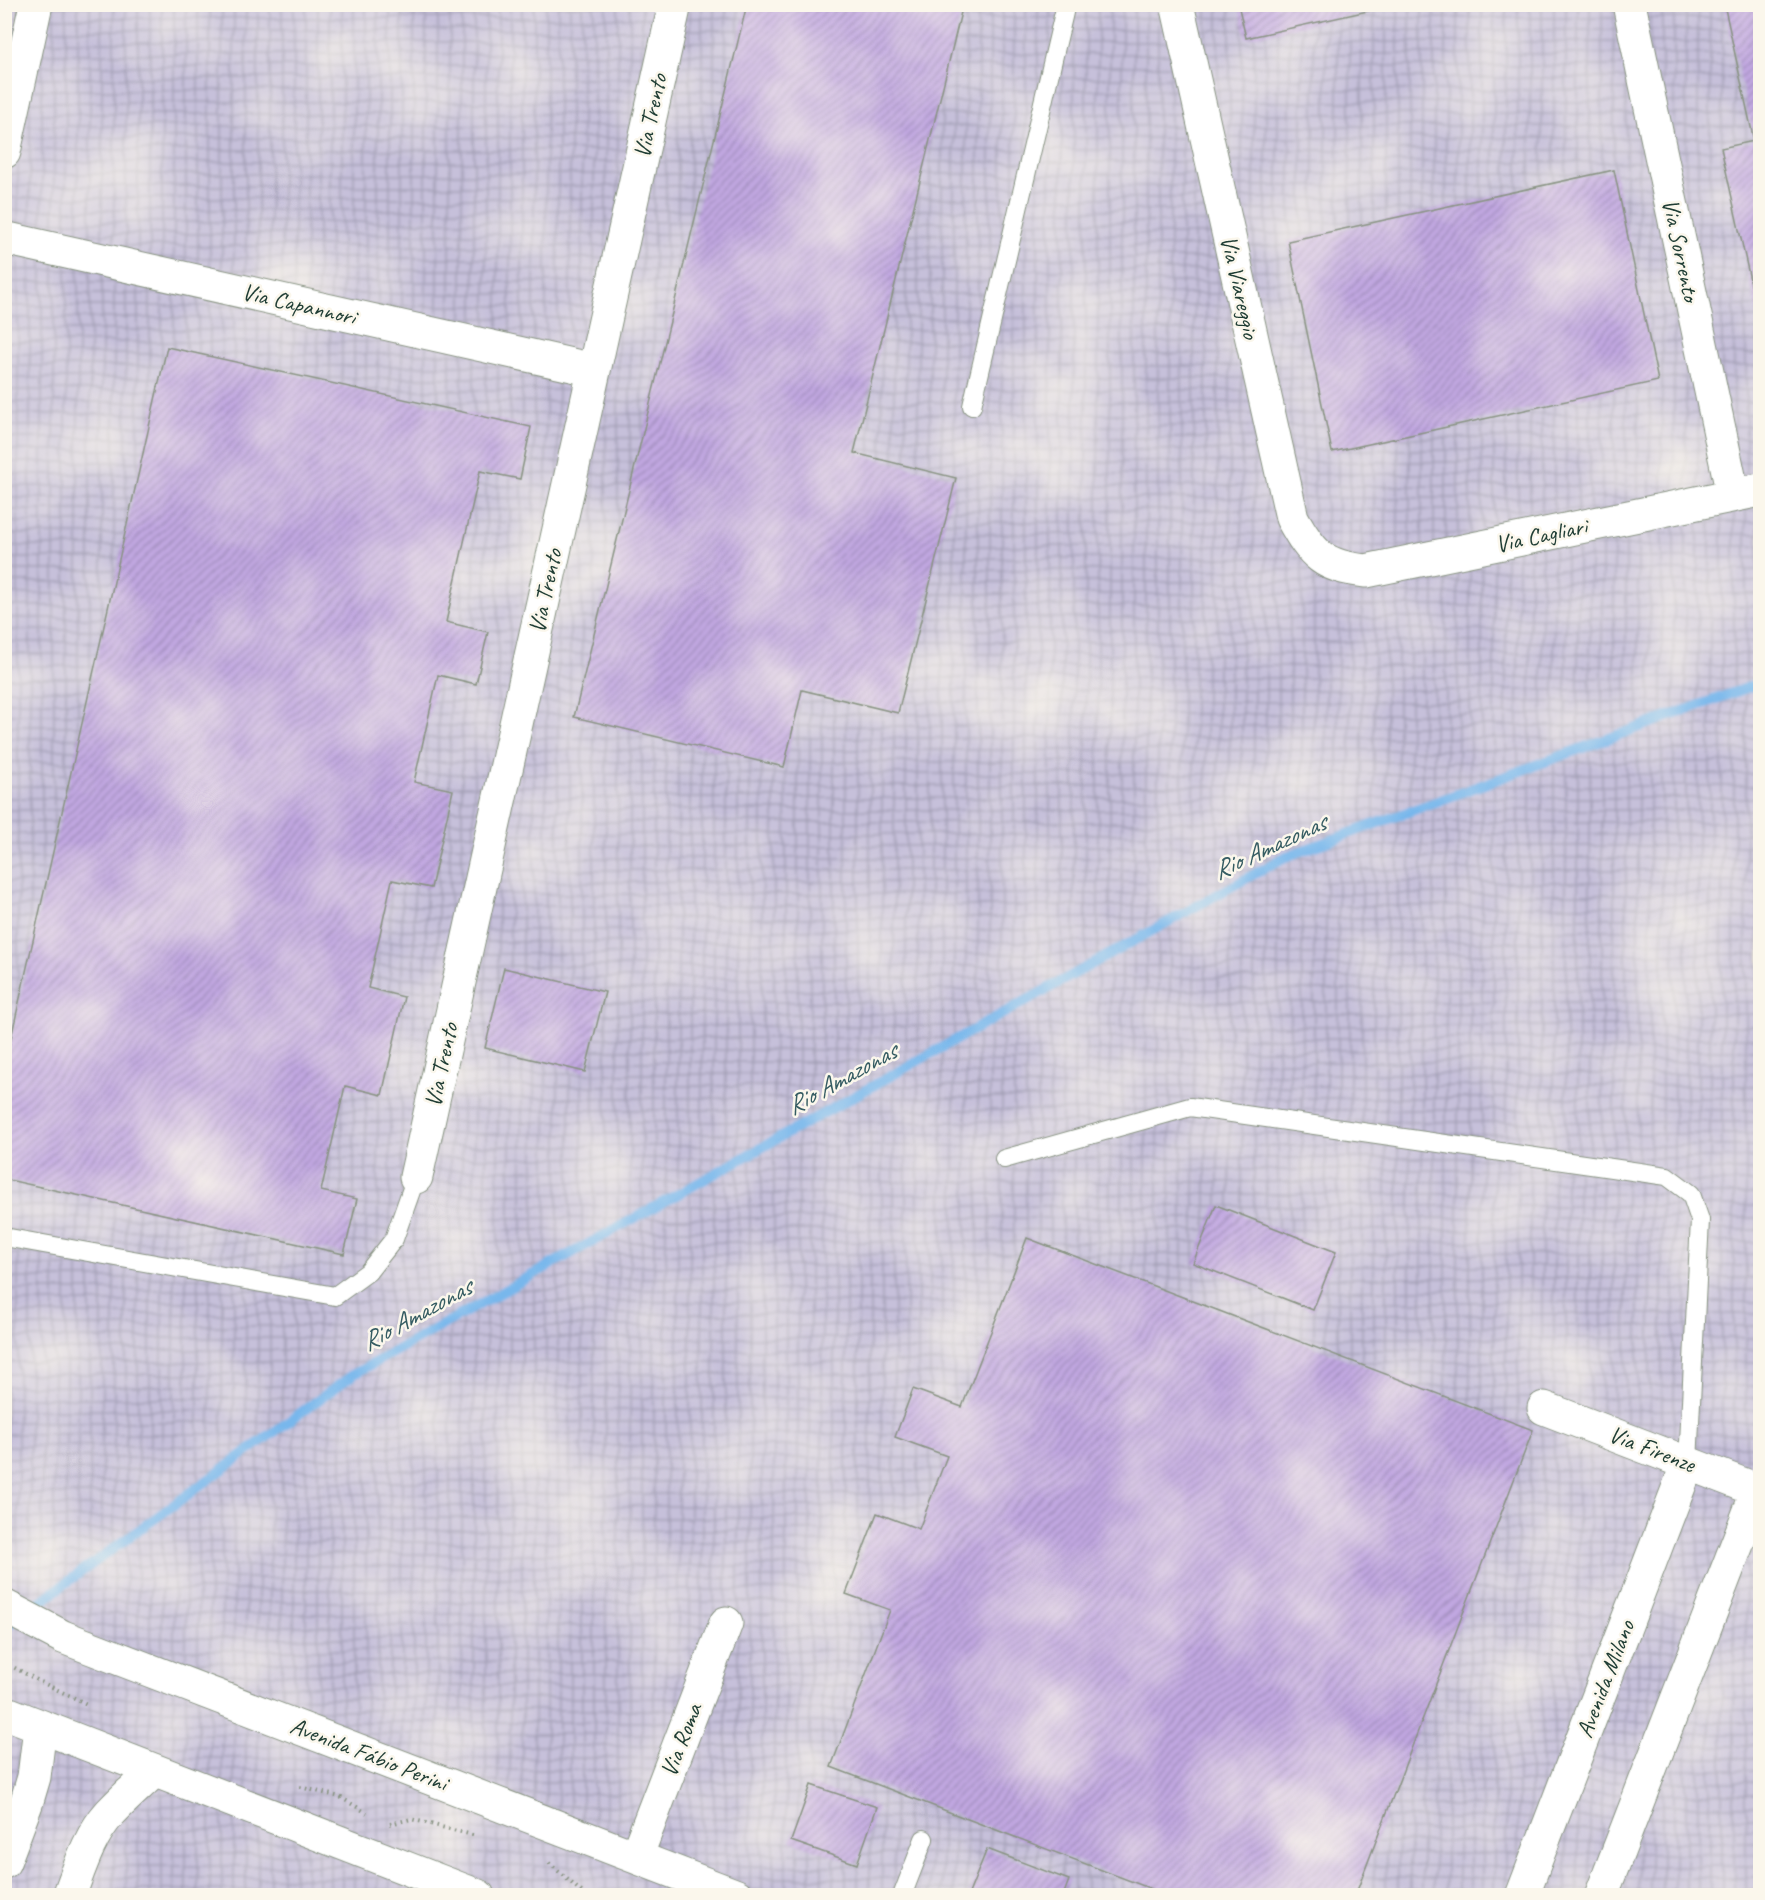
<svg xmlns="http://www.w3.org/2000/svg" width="1765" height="1900" viewBox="0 0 1765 1900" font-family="Caveat,sans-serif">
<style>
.industrial{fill:url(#industrial-grid)}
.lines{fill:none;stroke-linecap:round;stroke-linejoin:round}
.stream{stroke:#78b7ec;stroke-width:10}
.building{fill:url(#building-hatch)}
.lane-casing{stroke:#889382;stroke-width:20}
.street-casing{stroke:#889382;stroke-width:35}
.path{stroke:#889382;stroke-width:4;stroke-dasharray:1.5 4.5;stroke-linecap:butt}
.lane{stroke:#fff;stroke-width:18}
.street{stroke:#fff;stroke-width:33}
.labels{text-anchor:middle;stroke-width:5;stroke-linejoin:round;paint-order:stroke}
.street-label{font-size:24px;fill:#1f3d34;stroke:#fbf7ec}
.water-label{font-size:26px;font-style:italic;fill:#355c62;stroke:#fbf7ec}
</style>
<defs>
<pattern id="industrial-grid" width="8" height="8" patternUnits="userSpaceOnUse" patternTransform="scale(1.5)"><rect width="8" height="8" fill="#c6c0da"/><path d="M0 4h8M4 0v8" fill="none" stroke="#a09db2"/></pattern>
<pattern id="building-hatch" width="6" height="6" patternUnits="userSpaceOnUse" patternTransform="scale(1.5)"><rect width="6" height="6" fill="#c1a7e1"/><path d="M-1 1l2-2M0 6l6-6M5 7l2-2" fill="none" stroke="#9c89b7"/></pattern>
</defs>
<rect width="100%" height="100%" fill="#fbf7ec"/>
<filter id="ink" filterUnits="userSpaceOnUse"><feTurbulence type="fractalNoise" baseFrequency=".0167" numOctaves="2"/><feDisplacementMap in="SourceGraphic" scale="12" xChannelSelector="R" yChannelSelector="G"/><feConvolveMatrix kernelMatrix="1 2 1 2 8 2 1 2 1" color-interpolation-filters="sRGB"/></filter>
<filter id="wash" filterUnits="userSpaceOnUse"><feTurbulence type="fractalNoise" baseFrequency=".008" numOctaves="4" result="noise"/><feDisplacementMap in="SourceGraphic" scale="24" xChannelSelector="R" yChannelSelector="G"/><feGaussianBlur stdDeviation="1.35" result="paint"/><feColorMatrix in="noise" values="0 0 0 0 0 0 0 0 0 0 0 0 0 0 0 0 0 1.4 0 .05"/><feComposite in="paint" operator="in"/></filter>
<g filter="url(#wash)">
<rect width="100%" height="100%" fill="#f0e9d0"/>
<path class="industrial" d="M5 5H1760V1895H5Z"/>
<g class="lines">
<path class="stream" d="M4 1628 354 1374 1285 857 1760 683"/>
</g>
<g id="blocks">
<path class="building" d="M747 4H963L854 453 956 478 898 713 802 690 784 767 574 717Z
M1238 4H1395V5L1246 38Z
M1724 4H1760V325L1721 148 1754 141Z
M1614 170 1658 381 1332 452 1288 241Z
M167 347 531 427 520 479 480 471 446 622 488 632 476 684 438 675 414 782 453 790 431 888 392 880 368 988 404 997 382 1095 345 1086 321 1191 357 1199 344 1254 4 1179V1069Z
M504 968 605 992 585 1072 485 1048Z
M1216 1205 1336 1252 1313 1310 1193 1263Z
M1027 1238 1533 1430 1355 1896H1170L831 1767 890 1610 846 1594 877 1513 919 1529 947 1456 895 1437 913 1389 962 1407Z
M811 1785 877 1807 857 1864 791 1841Z
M987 1849 1069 1880 1063 1896H968Z"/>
</g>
</g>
<g filter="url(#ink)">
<use href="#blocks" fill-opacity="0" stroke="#889382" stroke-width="1.5"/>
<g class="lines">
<g class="lane-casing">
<path id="lane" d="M972 406 1066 4
M1004 1159 1190 1107 1667 1176 1691 1194 1700 1220 1688 1463
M4 1237 335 1296 368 1272 394 1239 416 1177
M902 1896 924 1839"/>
</g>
<g class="street-casing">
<path id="street" d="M1177 4 1292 518C1313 556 1323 566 1366 571L1760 490
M1629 4 1733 495
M4 152 36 4
M4 238 594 370
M416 1177 675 4
M1544 1408 1760 1491
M4 1606 63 1637 737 1896
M4 1712 478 1896
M636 1857 726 1623
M4 1862 26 1804 34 1777 40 1727
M69 1896C80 1867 89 1836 110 1813 124 1798 139 1785 154 1771
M1522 1896 1688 1463
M1601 1896 1758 1490"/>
</g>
<path class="path" d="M4 1662 39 1681 89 1705
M300 1787 340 1797 367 1813
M390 1824 411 1819 476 1836
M549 1863 586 1896"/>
<use href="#lane" class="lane"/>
<use href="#street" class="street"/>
</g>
</g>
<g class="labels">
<g class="street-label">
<text transform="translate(650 116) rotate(-78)" y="8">Via Trento</text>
<text transform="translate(1681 250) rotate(78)" y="8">Via Sorrento</text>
<text transform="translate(1240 287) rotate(77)" y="8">Via Viareggio</text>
<text transform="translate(299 304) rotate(13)" y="8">Via Capannori</text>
<text transform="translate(1541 535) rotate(-12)" y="8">Via Cagliari</text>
<text transform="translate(545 591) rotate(-78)" y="8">Via Trento</text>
<text transform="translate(441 1065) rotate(-78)" y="8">Via Trento</text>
<text transform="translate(1652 1449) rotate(21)" y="8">Via Firenze</text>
<text transform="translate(1605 1679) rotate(-69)" y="8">Avenida Milano</text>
<text transform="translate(681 1740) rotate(-69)" y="8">Via Roma</text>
<text transform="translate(369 1754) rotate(21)" y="8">Avenida Fábio Perini</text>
</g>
<g class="water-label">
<text transform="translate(1269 846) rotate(-25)" y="9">Rio Amazonas</text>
<text transform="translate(841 1078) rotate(-29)" y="9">Rio Amazonas</text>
<text transform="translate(416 1314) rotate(-29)" y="9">Rio Amazonas</text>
</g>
</g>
<rect width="1765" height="1900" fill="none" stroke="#fbf7ec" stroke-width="24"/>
</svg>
